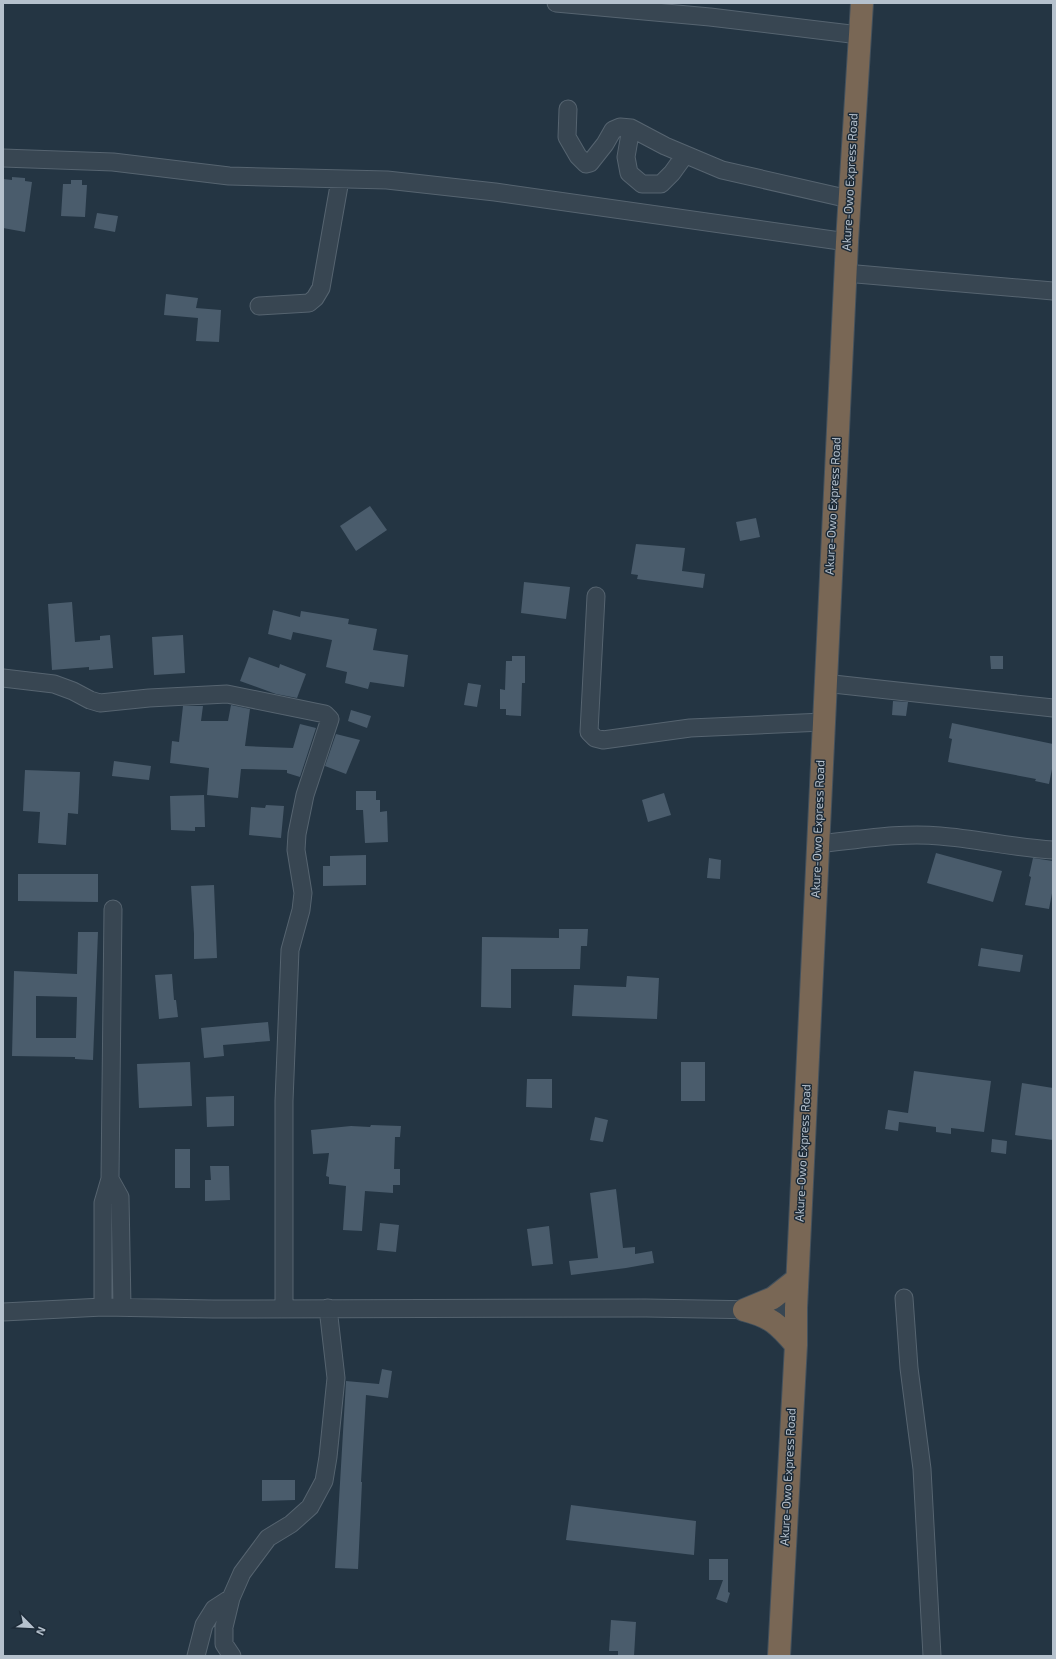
<svg xmlns="http://www.w3.org/2000/svg" width="1056" height="1659" viewBox="0 0 1056 1659" font-family="'Exo 2',sans-serif">
<style>
.building{fill:#4a5c6c;fill-rule:evenodd}
.lines{fill:none;stroke-linecap:round;stroke-linejoin:round}
.minor-casing{stroke:#566470;stroke-width:19}
.highway-casing{stroke:#43515d;stroke-width:24}
.minor{stroke:#384652;stroke-width:17}
.highway{stroke:#796755;stroke-width:22}
.labels{text-anchor:middle;stroke-width:3;stroke-linejoin:round;paint-order:stroke}
.street-label{font-size:12px;fill:#b5c1cd;stroke:#1d2b38}
</style>
<rect width="100%" height="100%" fill="#243543"/>
<path class="building" d="M12 177 25 178V181L32 182 25 232 3 228V179L12 180Z
M71 180H82V185H87L85 217 61 216 63 184H71Z
M97 213 118 216 115 232 94 228Z
M166 294 198 298 196 308 221 310 219 342 196 341 198 318 164 315Z
M370 506 387 530 356 551 340 526Z
M756 518 760 537 740 541 736 522Z
M636 544 685 548 682 571 705 574 703 588 637 579 638 575 631 574Z
M524 582 570 587 566 619 521 613Z
M72 602 75 642 100 640V636L110 635 113 668 89 670V667L52 670 48 604Z
M273 610 300 617 301 611 349 619 348 624 377 629 373 650 408 655 404 687 370 682 368 689 345 683 347 672 326 667 332 640 293 632 291 640 268 634Z
M183 635 185 673 154 675 152 637Z
M512 656H525V683H522L521 716 506 715V709H500V689L505 690 506 661H512Z
M990 656H1003V669H991Z
M249 657 279 668 280 664 306 674 297 698 276 694 240 681Z
M468 683 481 685 477 707 464 705Z
M893 701 908 702 906 716 892 715Z
M231 705 250 709 245 746 293 748 300 724 316 728 300 777 287 773V770L241 769 238 798 207 795 209 768 170 763 172 741 179 742 183 706H203L201 721H228Z
M351 710 371 716 367 728 348 721Z
M952 723 1053 744V764L1049 784 1035 781 1036 779 948 762 952 739 949 738Z
M336 734 360 740 346 774 325 766Z
M114 761 151 766 149 780 112 776Z
M25 770 80 772 78 814 68 813 66 845 38 843 40 812 23 811Z
M356 791H376V800H380V812L387 811 388 842 365 843 363 810H356Z
M664 793 671 815 648 822 642 800Z
M204 795 205 827H195V831L171 830 170 796Z
M266 805 284 806 281 838 249 835 251 807 265 808Z
M936 853 1002 871 993 902 927 883Z
M366 855V885L323 886V866H330V856Z
M709 858 721 860 720 879 707 878Z
M1033 858 1053 861V888L1049 909 1025 905 1031 877 1029 876Z
M18 874H98V902L18 901Z
M214 885 217 958 194 959V934L191 886Z
M559 929H588L587 946H581L580 969H511V1008L481 1007 482 937 559 938Z
M78 932H98L93 1060 75 1059V1057L12 1056 14 971 77 974ZM36 996 77 997 76 1038H36Z
M981 948 1023 955 1020 972 978 966Z
M172 974 174 1000H176L178 1017 159 1019 155 975Z
M627 976 659 978 657 1019 572 1016 574 985 626 987Z
M268 1022 270 1041 223 1045 224 1056 204 1058 201 1028Z
M190 1062 192 1106 139 1108 137 1064Z
M681 1062H705V1101H681Z
M914 1071 991 1081 984 1132 951 1128V1134L936 1132V1127L899 1122 898 1131 885 1129 888 1110 908 1113Z
M527 1079H552V1108L526 1107Z
M1022 1083 1053 1088V1140L1015 1135Z
M234 1096V1126L207 1127 206 1097Z
M595 1117 608 1120 603 1142 590 1140Z
M371 1125 401 1126 400 1137H395L394 1169H400V1185H393V1193L365 1191 362 1231 343 1230 346 1186 329 1184V1177L326 1176 329 1153 313 1154 311 1130 351 1126 370 1127Z
M992 1139 1007 1141 1006 1154 991 1152Z
M175 1149H190V1188H175Z
M210 1166H229L230 1200 205 1201V1180H211Z
M616 1189 623 1248 635 1247V1254L652 1251 654 1263 626 1268 571 1275 569 1261 598 1258 590 1193Z
M380 1223 399 1225 396 1252 377 1250Z
M549 1226 553 1264 532 1266 527 1229Z
M382 1369 392 1371 388 1398 366 1395 361 1482H362L358 1569 335 1568 346 1381 379 1384Z
M262 1480H295V1500L262 1501Z
M571 1505 696 1521 694 1555 566 1540Z
M709 1559H728V1592L730 1593 727 1603 716 1599 723 1580H709Z
M611 1620 636 1622 634 1656H618V1651H609Z"/>
<g class="lines">
<g class="minor-casing">
<path id="minor" d="M556 3 710 17 859 35
M568 109 567 137 578 156 586 164 590 163 605 144 613 130 620 127 631 128 665 146 722 170 849 199
M631 128 626 157 629 173 642 184H661L672 173 685 155
M3 158 113 162 229 176 387 180 495 192 847 242
M845 273 1053 291
M259 306 309 303 315 298 321 288 340 180
M596 596 589 732 595 738 603 740 690 728 823 722
M3 678 54 684 73 691 90 700 100 703 149 698 227 694 315 712 325 714 330 719 305 795 297 834 296 850 303 893 301 910 290 950 284 1101V1308
M824 683 1053 708
M818 844C858 840 900 832 940 836 978 839 1015 848 1053 850
M110 1179 120 1197 122 1307
M904 1298 909 1368 922 1469 932 1656
M103 1307V1203L110 1179 113 909
M3 1312 103 1307 213 1309 646 1308 759 1310 796 1308
M196 1656 204 1625 214 1609 231 1598
M232 1656 224 1644V1627L231 1598 242 1573 268 1538 291 1524 310 1507 324 1481 328 1457 336 1378 328 1308"/>
</g>
<g class="highway-casing">
<path id="highway" d="M744 1310C771 1317 778 1324 796 1345
M744 1310 773 1298 797 1279
M779 1656 796 1345V1308L847 242 862 3"/>
</g>
<use href="#minor" class="minor"/>
<use href="#highway" class="highway"/>
</g>
<g class="labels">
<g class="street-label">
<text transform="translate(850 182) rotate(-87)" y="4">Akure-Owo Express Road</text>
<text transform="translate(833 506) rotate(-87)" y="4">Akure-Owo Express Road</text>
<text transform="translate(818 829) rotate(-88)" y="4">Akure-Owo Express Road</text>
<text transform="translate(803 1153) rotate(-87)" y="4">Akure-Owo Express Road</text>
<text transform="translate(788 1477) rotate(-87)" y="4">Akure-Owo Express Road</text>
</g>
</g>
<rect width="1056" height="1659" fill="none" stroke="#b5c1cd" stroke-width="8"/>
<g transform="translate(32 1627) rotate(114)" stroke="#1d2b38" stroke-width="3" paint-order="stroke">
<path d="M0-3L7 15L0 10L-7 15Z" fill="#b5c1cd"/>
<text y="-6" font-size="11" font-weight="bold" text-anchor="middle" fill="#b5c1cd">N</text>
</g>
</svg>
